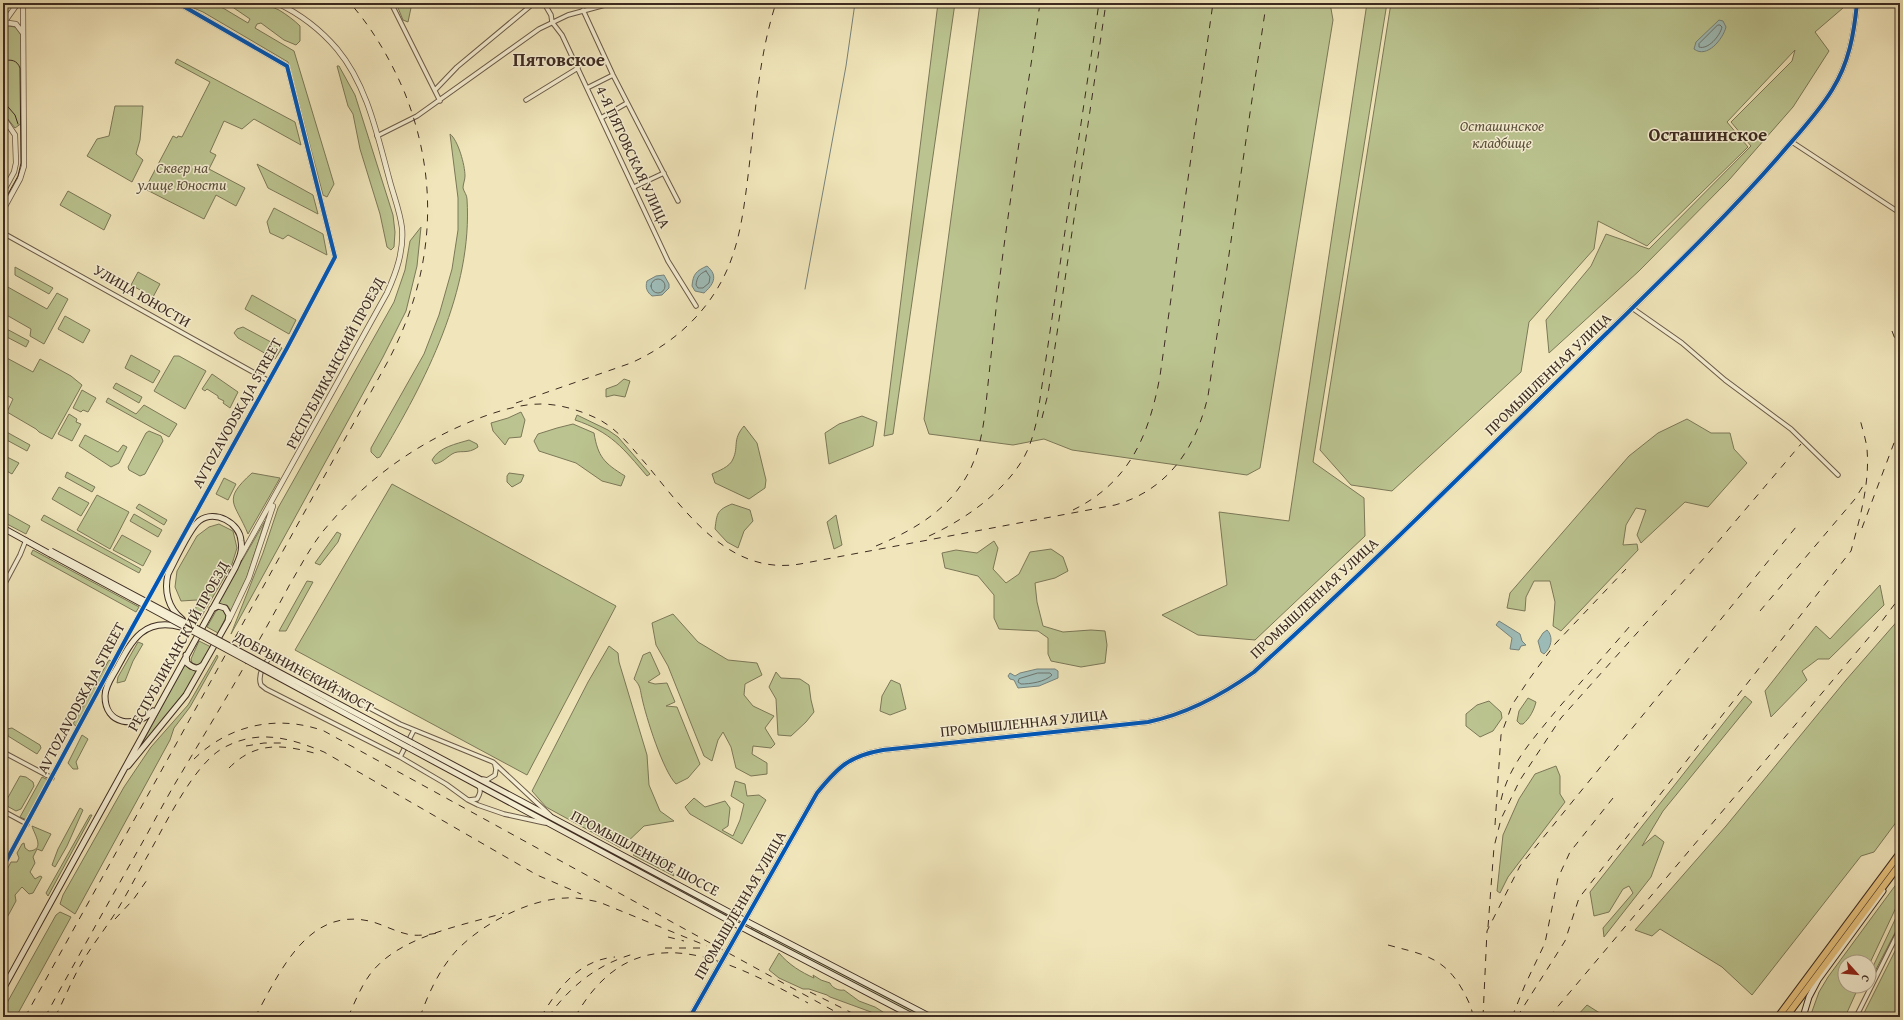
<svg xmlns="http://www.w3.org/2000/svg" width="1903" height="1020" viewBox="0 0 1903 1020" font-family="'Gentium Book Plus',serif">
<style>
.green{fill:#bbc490;stroke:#7c7858}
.water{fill:#9ebdb9;stroke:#77837c}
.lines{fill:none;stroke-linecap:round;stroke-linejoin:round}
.shore{stroke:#6e746d;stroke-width:1}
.stream{stroke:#77837c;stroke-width:1}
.minor-casing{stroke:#6a5a48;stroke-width:5.5}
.tertiary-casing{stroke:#6a5a48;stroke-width:6}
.secondary-casing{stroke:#3d2b21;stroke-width:7}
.trunk-casing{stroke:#3d2b21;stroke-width:8}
.minor{stroke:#f6efd3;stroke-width:3.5}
.tertiary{stroke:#f6efd3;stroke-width:4.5}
.secondary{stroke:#f6efd3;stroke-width:5}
.trunk{stroke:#e8c37e;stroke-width:6}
.tram{stroke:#3d2b21;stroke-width:1}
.rail{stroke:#3d2b21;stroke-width:1;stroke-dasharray:7 7;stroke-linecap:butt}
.secondary-bridge-casing{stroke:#3d2b21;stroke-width:7;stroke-linecap:butt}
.secondary-bridge{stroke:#f6efd3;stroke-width:5}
.cycleway-casing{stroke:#f6efd3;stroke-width:6}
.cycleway{stroke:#0057b8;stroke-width:4}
.labels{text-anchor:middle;stroke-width:3;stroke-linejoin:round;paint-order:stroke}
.park-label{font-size:15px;font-style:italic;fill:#5c513d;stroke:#f6efd3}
.street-label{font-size:15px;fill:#3d2b21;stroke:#f6efd3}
.district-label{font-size:19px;font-weight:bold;fill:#3d2b21;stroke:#f6efd3}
</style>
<rect width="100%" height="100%" fill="#f1e6bb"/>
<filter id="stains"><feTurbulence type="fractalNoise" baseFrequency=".005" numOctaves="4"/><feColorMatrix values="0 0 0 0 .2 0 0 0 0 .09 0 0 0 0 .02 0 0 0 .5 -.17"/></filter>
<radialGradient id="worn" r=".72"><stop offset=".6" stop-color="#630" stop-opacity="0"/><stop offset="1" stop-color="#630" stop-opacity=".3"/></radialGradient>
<path class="green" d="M182 3H208L223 8 248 23 250 19 228 4 222 3H264C269 7 273 7 279 10 287 15 294 20 300 26V41L296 45 284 40 261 23 257 24 255 28 294 51 334 184 327 197 323 195 288 62 203 12Z
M396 3H412L408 22 403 20Z
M938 3H955L893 434 884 436Z
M980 3H1330L1333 20 1260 468 1247 475 1072 450 1044 439 1013 445 929 434 924 419Z
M1367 3H1387L1313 462 1364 498 1365 536 1255 640 1198 635 1162 615 1227 585 1219 512 1289 521Z
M1391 3H1578L1579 8H1599L1598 3H1844L1843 8 1815 32 1829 51 1793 107 1729 180 1639 271 1549 353 1546 320 1591 266 1606 234 1649 249 1751 146 1731 122 1792 61 1795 50 1727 122 1748 147 1647 246 1598 221 1594 249 1529 322 1521 372 1392 491 1351 485 1320 450Z
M8 26 15 27 20 32 21 36 22 123 15 128 3 113V31Z
M177 59 295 122 301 145 254 119 242 129 224 121 210 152 216 155 209 169 245 188 236 206 216 195 204 219 145 189 173 136 177 138 178 136 182 137 210 82 175 63Z
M337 66H339L355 95 393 215 395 232 394 247 391 250 387 247 380 214 360 149 353 114 348 106Z
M115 106H143L140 140 136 154 143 160 132 182 87 156 97 139 109 136Z
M450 134C458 140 465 165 465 176 465 180 463 184 463 188 464 192 467 195 467 199 473 290 425 382 380 457L377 458 371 452V448L424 354 439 315 452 269 458 230V198Z
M257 164 313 195 318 214 268 188Z
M68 191 111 215 104 230 60 205Z
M274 208 323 234 327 255 288 235 283 239 270 233 267 222Z
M421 227 417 266 406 311 383 357 231 634 263 553 278 508 394 302 405 270 410 241Z
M15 267 53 288 49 294 15 275Z
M138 272 160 284 153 297 131 285Z
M6 286 47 309 57 293 68 299 44 344 30 336 31 329 3 313V287Z
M252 295 296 320 289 334 245 309Z
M65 316 90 330 83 343 58 329Z
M3 327 29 341 26 347 3 335Z
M243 327 282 348 275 359 238 338 234 333 237 329Z
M131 355 160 371 153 383 125 368Z
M3 356 33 372 40 359 71 376 82 385 52 439 39 432 36 429 7 412 13 399 3 393Z
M174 356H179L206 371 185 409 154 391Z
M212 374 238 392 230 408 223 403 224 401 218 398V396L207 389 205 391 202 389Z
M624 379 630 381 625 397 614 395 606 397V389L617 385Z
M116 383 142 397 139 403 113 388Z
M82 390 96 398 88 412 83 410 81 412 73 408Z
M108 398 136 414 144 405 177 424 169 437 106 402Z
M521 412 525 420 521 437 509 438 505 445 493 431 491 423 508 418Z
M69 414 77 419 76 422 81 424 72 441 58 434Z
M577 415 608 430 618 437 650 474 647 476C623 448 611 432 575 420Z
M862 416 877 422 873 446 829 464 825 433 839 424Z
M1687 419 1711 433H1730L1734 449 1747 463 1708 507 1685 502 1641 543 1637 535 1646 510 1636 508 1626 525 1623 545 1637 544 1638 550 1561 631 1553 626 1555 602 1550 581H1534L1526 597 1525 611 1507 608 1510 593 1629 456 1658 433Z
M573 424 594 433C598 457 604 463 625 476L621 486 602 481 576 463 539 451 534 441 538 434 557 428Z
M744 426 757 443 766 480 765 488 749 499 715 483 712 474C718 471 730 467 733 459 739 446 732 440 744 426Z
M3 430 30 445 27 451 3 438Z
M149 431 161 436 163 441 145 474 140 476 129 470 128 467 146 433Z
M85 435 118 452 123 445 127 447 119 463 111 467 79 446Z
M469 440 477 444 478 447C467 455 460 449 452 454 446 458 443 462 435 464L432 460C439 447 456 444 469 440Z
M3 455 19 463 12 474 3 469Z
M67 472 95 487 92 492 65 477Z
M252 473 280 478 248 534C235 502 221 501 252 473Z
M509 473 524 475 521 482 512 487 507 482V476Z
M224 478 236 484 228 500 216 494Z
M392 484 616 606 527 775 295 650Z
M59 487 89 503 81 516 52 499Z
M97 495 129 512 110 549 77 530Z
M139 504 167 520 164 525 136 508Z
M732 504 750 510 753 521 744 531 738 548 727 542 715 529C717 513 717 510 732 504Z
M3 511 30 526 26 534 3 522Z
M134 514 162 530 158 537 130 521Z
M44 515 141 569 139 573 41 520Z
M836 515 842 545 834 549 827 522Z
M265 521 247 577 231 611 227 605 217 604Z
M219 524 233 531 237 548 232 564 200 619 195 613 197 600 181 601 175 587 177 571 197 536 209 527Z
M337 532 341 534 338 542 320 565 315 563Z
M122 535 151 551 143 566 113 550Z
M994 541 998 548 993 569 1006 583 1019 574 1030 552 1051 549 1063 557 1068 571 1055 578 1035 583 1037 602 1043 626 1063 632 1091 630 1105 631 1107 645 1105 663 1081 667 1051 661 1048 654V638L1038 631 999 629 994 618V595L978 576 945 568 942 553 956 550 977 553Z
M33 550 139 607 136 612 31 554Z
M307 581 313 582 286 631H279Z
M1880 585 1884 605 1829 659H1818L1802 671 1807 680 1771 717 1765 691 1816 626 1830 639Z
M219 609 223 610 227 615 218 633 207 627 216 611Z
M673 614 698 642 728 660 757 663 762 675 745 684 744 695 753 706 774 716 765 728 775 744 771 748 753 746 752 754 767 763V774L751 776 736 768 731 747 723 732 718 740 712 761 704 756 668 666 656 645 652 623Z
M1900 618V817L1874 852 1861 856 1752 995 1722 967 1660 929 1652 936 1635 930 1726 826 1846 680Z
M199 641 211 647 203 661 198 665 192 663 191 659Z
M138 642 143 644 133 661 125 681 117 683 118 677Z
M609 646 618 653 619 662 647 755 649 785 660 811 674 821 644 826 621 848 546 807 532 791 588 682Z
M650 652 660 674 648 682 655 684 667 683 675 702 666 706 677 707 700 764 688 778 676 784C663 771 646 717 642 698 640 690 641 686 634 679L643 655Z
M217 655 218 657 190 707 174 728 170 740 75 914 60 904 63 895 124 787 151 747 188 705Z
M109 660 113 662 78 727 73 724Z
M185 663 189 669 199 671 179 702 138 751Z
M776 672 781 678 800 679 809 685 811 700 814 712 806 722 791 736 778 735 776 699 769 687Z
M891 680 900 684 906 709 890 715 880 711 882 696Z
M1745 696 1752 702 1663 811 1642 846 1655 835 1664 842 1651 877 1604 937 1603 928 1633 893 1629 886 1623 889 1609 912 1594 916 1590 892Z
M1528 698 1536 702C1534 710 1530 718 1523 724H1520L1517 721 1519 711Z
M1489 701 1501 712 1502 718 1493 731 1480 737 1466 726V714L1477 705Z
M12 728 40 745 41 748 37 754 8 736 7 729Z
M82 735 88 739 76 762 78 769H73L68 763Z
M1556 766 1560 776V794L1565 802 1508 877 1500 893 1497 891 1503 835 1519 799 1535 774Z
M20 776 26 777 33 782 34 786 21 809 16 811 7 806 6 801Z
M42 777 48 780 27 820 20 817Z
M477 781 498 791 734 919 703 904Z
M735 781 745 784 747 796 759 795 766 800 742 844 690 814 685 807 694 798 705 807 725 801 730 808 728 826 722 830 733 836 740 820 744 804 731 796Z
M80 808 83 810 67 846 55 867 52 865 58 849Z
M90 815H92L48 896 46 893Z
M32 826 51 834 42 851 37 849 33 857 35 863 30 872 35 879 40 876 42 877 33 893 29 894 22 887 15 895 16 901 3 925V877L11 862H17L19 858 17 853 22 844 24 843 25 848 29 851C46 850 34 834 32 826Z
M639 850 656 854 672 862 674 876 633 855Z
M1900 879V899L1869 965V962H1845V986H1859L1845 1017H1810L1819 992 1828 977Z
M1900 909V923L1869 983V975Z
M60 912 71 917 16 1017H3V1010L56 915Z
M751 928H755L926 1017H919L753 930Z
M1900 941V1017H1862Z
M779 953C789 965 801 972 814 978L813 975 821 980 830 983C832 988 839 991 844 990L859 1001 875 1007 891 1017H879L871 1012 830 997 827 995 809 989H803L779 978 769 970Z
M1587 1005 1606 1017H1576Z"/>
<path class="water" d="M1719 20 1723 21 1726 27C1723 39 1707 59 1694 49L1696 42Z
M707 266C719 276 713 285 704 293L695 291 692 286C693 274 696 271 707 266Z
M664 275 669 284V288L662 295 652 296C647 292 645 288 647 281L656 276Z
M1499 621 1520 634 1522 641 1526 645 1521 646 1519 650 1510 649 1512 638 1496 625Z
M1547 630C1554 637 1551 648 1544 654L1541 652 1538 641 1543 633Z
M1037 669H1055L1058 671V678L1039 686 1018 688 1014 680 1010 679 1008 676 1010 673 1015 676 1020 673Z"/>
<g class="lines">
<path class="shore" d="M1718 25H1720L1722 27C1720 36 1708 50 1699 47V44Z
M706 271 710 277 709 283 703 288H698L696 285C697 277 699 274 706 271Z
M651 286a7 7 0 1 1 14 0a7 7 0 1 1-14 0Z
M1038 673H1050L1052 675C1045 682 1030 684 1021 684L1018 682 1019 679Z"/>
<path class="stream" d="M805 289 846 66 855 3"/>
<g class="minor-casing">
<path id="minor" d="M391 3 440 101
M544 3 551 15 552 22 562 35 668 261 696 306
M583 10 613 75 678 201
M587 88 613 75
M435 90 457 67 534 3
M526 100 578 68
M601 118 627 103
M377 136 417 116 539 29 568 15 605 5
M1792 142 1900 213
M634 187 664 173
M3 233 269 381
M1632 308 1682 343 1725 380 1791 429 1838 475
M3 587 20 555 26 540
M3 752 52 778
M400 757 414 730
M483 779 487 780 495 775 496 769 495 765
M469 800 477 799C480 794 481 791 479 786
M3 811 27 824
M545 823 504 814 478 805 468 800 446 784 400 757 266 689 261 685C257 675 265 659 275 655L283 658 347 693 362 704 400 724 493 762 550 815
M3 867 127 637 287 348 335 257 287 66 183 6 174 3
M1856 1017 1900 929"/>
</g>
<g class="tertiary-casing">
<path id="tertiary" d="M3 24 18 3
M4 25 8 23 16 24 22 32
M3 117 15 135 16 163 14 172 3 192
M3 210 20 179 24 166 23 3
M240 558 387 293C396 273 404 251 402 228 400 211 393 194 389 178 377 134 367 85 337 49 320 29 300 14 277 3
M229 620 249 578 273 506
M690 1017 817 793C838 767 849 756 883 750L1148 722C1186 714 1222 695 1254 672 1376 561 1493 444 1611 329 1669 272 1728 215 1781 154 1798 134 1818 113 1832 90 1849 63 1854 34 1857 3"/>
</g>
<g class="secondary-casing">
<path id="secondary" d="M3 528 50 554
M186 655 187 663C193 668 197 670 203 665
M153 711C135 729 105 725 105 696 105 686 112 677 117 668 132 640 144 617 181 627
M412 743 742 919 931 1017
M409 748 741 927 914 1017
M128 766 186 695 228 621 229 615 225 608 218 606 212 609
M3 989 235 568C239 559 243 551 241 541 240 523 215 509 199 521 189 529 175 561 168 574 164 591 168 608 182 619
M1803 1017 1809 997 1818 980 1883 891"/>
</g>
<g class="trunk-casing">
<path id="trunk" d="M1778 1017 1900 853
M1786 1017 1900 864"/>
</g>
<use href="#minor" class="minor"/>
<use href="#tertiary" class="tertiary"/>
<use href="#secondary" class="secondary"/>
<use href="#trunk" class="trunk"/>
<path class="tram" d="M3 61C11 59 17 60 20 68L21 163 18 176 3 203
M3 101 15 115 18 124"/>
<path class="rail" d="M1892 331 1900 352
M516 403 631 363C673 344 708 313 727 270 740 241 744 208 748 176 755 119 758 58 776 3
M1042 418 1048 394 1106 3
M1073 510C1130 482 1149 435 1160 376L1213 3
M1862 528 1900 427
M929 536C964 520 1003 493 1023 459 1030 447 1034 433 1037 419L1099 3
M876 546C914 530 949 510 969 472 983 444 985 414 988 384 991 356 994 328 997 300 1009 201 1026 102 1040 3
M1760 611 1855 499 1863 486
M246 746 264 743H283
M194 759C229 725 277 714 324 731L845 1017
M229 768C255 742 281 744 314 753
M1501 800C1509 765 1533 739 1555 712 1580 683 1605 655 1630 626
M1495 825 1501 735 1512 705 1530 678 1555 644 1626 569
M115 919 133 900 147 880
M1488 927 1494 847 1501 819 1520 780 1561 718 1705 557 1801 444
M668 937 684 941
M1388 945C1421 954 1443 956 1462 989 1467 998 1472 1007 1473 1017
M665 948H705
M810 992 860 1017
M25 1017 387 363C434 275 441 183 404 91 390 59 373 29 350 3
M45 1017C75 962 106 907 137 852 152 826 166 798 182 772 201 740 221 707 240 674 257 644 274 614 290 584 303 562 314 540 331 522 372 474 425 438 485 416 502 410 522 404 541 404 559 404 579 410 596 418 617 428 631 447 646 464 686 512 729 576 800 564L1115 505C1168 490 1196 448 1208 396L1265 12
M55 1017C64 1000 71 982 80 966 90 948 103 932 114 915 125 898 134 880 144 862 163 830 193 763 225 747 259 729 290 738 324 752L537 875 581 894
M255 1017C279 974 307 907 369 921 383 924 397 933 412 935 421 936 431 934 439 933
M348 1017C355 1002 361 986 371 973 400 936 461 926 504 913
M420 1017C428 994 440 968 457 950 482 924 529 899 566 898 577 897 588 900 599 902L707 946
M541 1017C558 988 579 960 615 957
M548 1017C571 985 599 963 637 953
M575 1017C635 911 724 958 808 1003
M1483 1017 1487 931 1520 866 1796 527
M1512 1017 1525 985 1545 943 1558 878 1570 852 1617 793
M1517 1017 1565 941 1579 898 1851 551C1860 518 1870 483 1867 449 1866 439 1862 428 1860 419
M1549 1017 1876 629 1900 597"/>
<g class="secondary-bridge-casing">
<path id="secondary-bridge" d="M51 551 412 743
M50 554 409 748"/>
</g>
<use href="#secondary-bridge" class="secondary-bridge"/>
<g class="cycleway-casing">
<path id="cycleway" d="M3 867 127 637 287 348 335 257 287 66 183 6 174 3
M690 1017 817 793C838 767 849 756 883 750L1148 722C1186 714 1222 695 1254 672 1376 561 1493 444 1611 329 1669 272 1728 215 1781 154 1798 134 1818 113 1832 90 1849 63 1854 34 1857 3"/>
</g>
<use href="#cycleway" class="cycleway"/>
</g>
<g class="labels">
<g class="park-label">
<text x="1502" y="131">Осташинское<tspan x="1502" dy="17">кладбище</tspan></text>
<text x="182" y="173">Сквер на<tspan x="182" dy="17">улице Юности</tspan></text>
</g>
<g class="street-label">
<text transform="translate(633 157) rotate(65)" y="5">4-Я ПЯТОВСКАЯ УЛИЦА</text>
<text transform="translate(142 296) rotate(30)" y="5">УЛИЦА ЮНОСТИ</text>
<text transform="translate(335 363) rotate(-62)" y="5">РЕСПУБЛИКАНСКИЙ ПРОЕЗД</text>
<text transform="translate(1548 374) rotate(-44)" y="5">ПРОМЫШЛЕННАЯ УЛИЦА</text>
<text transform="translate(237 413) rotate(-61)" y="5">AVTOZAVODSKAJA STREET</text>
<text transform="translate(1314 598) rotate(-43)" y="5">ПРОМЫШЛЕННАЯ УЛИЦА</text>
<text transform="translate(178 646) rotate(-61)" y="5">РЕСПУБЛИКАНСКИЙ ПРОЕЗД</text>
<text transform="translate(304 672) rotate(28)" y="5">ДОБРЫНИНСКИЙ МОСТ</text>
<text transform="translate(81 698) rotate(-62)" y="5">AVTOZAVODSKAJA STREET</text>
<text transform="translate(1024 723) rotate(-6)" y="5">ПРОМЫШЛЕННАЯ УЛИЦА</text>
<text transform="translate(645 853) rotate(28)" y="5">ПРОМЫШЛЕННОЕ ШОССЕ</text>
<text transform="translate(740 905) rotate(-60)" y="5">ПРОМЫШЛЕННАЯ УЛИЦА</text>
</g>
<g class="district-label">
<text x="559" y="66">Пятовское</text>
<text x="1708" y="141">Осташинское</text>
</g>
</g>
<rect width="1903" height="1020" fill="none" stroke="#f1e6bb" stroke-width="16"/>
<rect x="4" y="4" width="1895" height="1012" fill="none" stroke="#3d2b21" stroke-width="2"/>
<rect x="8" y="8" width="1887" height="1004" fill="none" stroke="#3d2b21"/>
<g transform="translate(1857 974) rotate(117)"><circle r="19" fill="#f6efd3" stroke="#aca18c"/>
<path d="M0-3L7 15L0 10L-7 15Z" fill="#8f2418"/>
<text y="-6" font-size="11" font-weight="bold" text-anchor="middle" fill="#3d2b21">С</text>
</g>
<rect width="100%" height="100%" filter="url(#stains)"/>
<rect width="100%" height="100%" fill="url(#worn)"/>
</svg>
